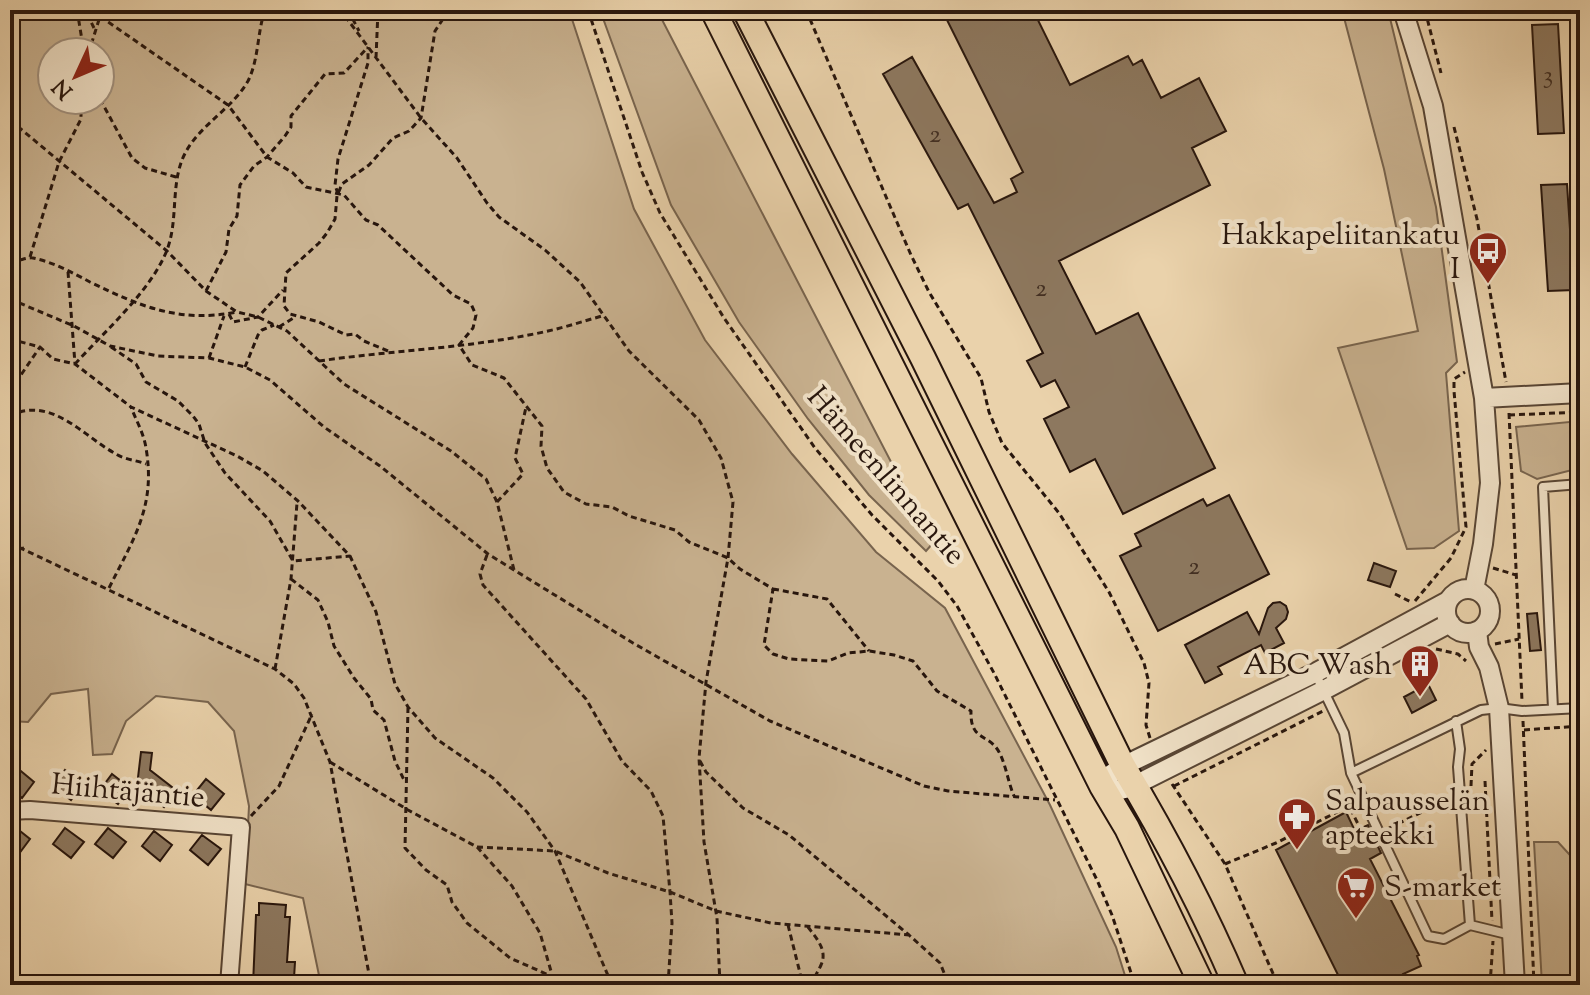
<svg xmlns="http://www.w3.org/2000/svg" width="1590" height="995" viewBox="0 0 1590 995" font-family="'Sorts Mill Goudy',serif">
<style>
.green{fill:#c9b290;stroke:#78644e;stroke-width:2;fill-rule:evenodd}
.building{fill:#8d785f;stroke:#28160d;stroke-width:2}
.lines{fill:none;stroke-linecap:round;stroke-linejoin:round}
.service-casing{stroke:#584534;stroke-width:12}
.minor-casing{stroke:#584534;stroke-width:20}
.tertiary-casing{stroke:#584534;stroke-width:22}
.primary-casing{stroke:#28160d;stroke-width:28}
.path{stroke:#28160d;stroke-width:3;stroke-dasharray:6 4;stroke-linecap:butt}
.service{stroke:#f1e2c8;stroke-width:8}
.minor{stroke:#f1e2c8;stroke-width:16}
.tertiary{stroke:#f1e2c8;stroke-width:18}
.primary{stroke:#ead2ab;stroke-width:24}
.labels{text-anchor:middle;stroke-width:8;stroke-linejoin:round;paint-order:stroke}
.number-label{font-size:26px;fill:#412e22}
.poi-label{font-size:30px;fill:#28160d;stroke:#f1e2c8;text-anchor:end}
.street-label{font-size:30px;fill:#28160d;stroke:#f1e2c8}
</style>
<rect width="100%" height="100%" fill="#ead2ab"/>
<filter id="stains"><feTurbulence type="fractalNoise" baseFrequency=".0025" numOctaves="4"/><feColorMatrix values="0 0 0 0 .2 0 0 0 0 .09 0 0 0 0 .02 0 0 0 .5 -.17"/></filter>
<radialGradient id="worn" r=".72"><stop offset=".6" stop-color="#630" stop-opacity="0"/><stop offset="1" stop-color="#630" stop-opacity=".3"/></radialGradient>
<path class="green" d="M10 10H569L634 209 705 340 792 454 876 552 945 608 1050 805 1116 947 1128 985H321L303 898 245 884 249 806 234 731 208 702 156 696 126 721 112 754 93 755 88 689 51 694 28 722 10 721ZM52 52H100V100H52Z
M600 10H657L933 543 926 551 869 495 808 419 739 322 671 205Z
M1342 10H1388L1436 207 1457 362 1446 373 1459 531 1434 548 1407 549 1338 348 1418 331 1384 169Z
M1580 421V468L1537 479 1521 471 1516 427Z
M1534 842H1558L1580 866V985H1542Z"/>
<path class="building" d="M942 10H1033L1070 85 1128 56 1133 65 1142 60 1161 98 1199 78 1226 131 1192 148 1210 185 1059 261 1096 334 1138 313 1215 468 1123 514 1095 459 1070 472 1044 419 1069 407 1055 380 1041 387 1027 361 1043 353 968 204 958 209 883 74 912 57 994 203 1017 192 1011 179 1023 172Z
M1558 24 1564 133 1538 134 1532 25Z
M1567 184 1574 290 1548 291 1541 185Z
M1229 495 1269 574 1158 631 1120 556 1141 546 1135 534 1203 499 1207 506Z
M1374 563 1396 571 1390 587 1368 580Z
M1280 602 1286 606 1288 612 1286 619 1276 628 1284 643 1265 653 1261 645 1218 667 1222 674 1205 683 1185 645 1247 612 1259 634 1268 608 1273 603Z
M1537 613 1541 650 1530 651 1527 614Z
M1428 684 1436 700 1412 713 1404 697Z
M141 752 152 753 150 770 177 791 164 807 137 786Z
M16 767 34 782 22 798 10 788V775Z
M65 770 84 784 71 800 53 786Z
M112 774 130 788 118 804 100 790Z
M206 779 224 794 211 810 193 795Z
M1346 812 1355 831 1368 825 1381 853 1370 859 1419 955 1417 956 1421 966 1403 974 1405 979 1394 985H1343L1276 850Z
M10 823 30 839 18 855 10 849Z
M65 828 84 842 71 858 53 844Z
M108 828 126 842 113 858 95 844Z
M154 831 172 845 160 861 142 846Z
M202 835 221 849 208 865 190 850Z
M259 903 286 905 285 917H290L287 962H295L294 978H281V985H253L256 915H259Z"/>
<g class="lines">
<g class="service-casing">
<path id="service" d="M1315 673 1344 733 1351 773 1428 936 1444 939 1470 925 1511 935
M1553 709 1543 487 1580 484
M1456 721 1460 749 1458 767 1470 925
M1351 773 1481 710 1499 708 1522 711 1580 708"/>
</g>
<g class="minor-casing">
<path id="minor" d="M10 811 30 810 241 827 229 985"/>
</g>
<g class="tertiary-casing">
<path id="tertiary" d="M1403 10 1433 106 1484 398 1490 483 1483 544 1474 590
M1484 398 1580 393
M1446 611a22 22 0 1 1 44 0a22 22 0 1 1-44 0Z
M1448 601 1315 673 1123 766 1107 777 1102 786C1115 792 1122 791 1135 785L1324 690 1450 623
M1477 631 1479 647 1489 667 1499 708 1515 985"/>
</g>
<g class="primary-casing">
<path id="primary" d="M713 10 1102 786 1127 828 1202 985
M745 10 923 358 1123 766C1165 836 1204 910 1236 985"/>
</g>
<path class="path" d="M77 10 84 52
M81 10 101 17 228 105 267 157 293 173 306 187 344 195 366 220 378 225 453 295 471 304 476 315 473 328 459 345 472 365 504 378 542 426 541 446 547 468 564 492 586 504 612 507 629 516 675 530 689 542 728 558 740 569 773 589 764 645 773 654 789 659 828 661 848 653 869 651 894 655 913 661 937 691 971 711C970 742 989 733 999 752 1006 765 1008 782 1014 796
M337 10 345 16 421 118 457 158 487 203 499 217 545 250 580 282 629 351 699 420 721 458 733 502 728 558 706 682 699 758 704 842 717 918 720 985
M348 10 359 31
M588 10 642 172 660 213 724 318 815 448 872 515 938 581 957 606 994 673 1097 880 1112 915 1135 985
M806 10 911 255 929 292 981 378 989 412 1002 443 1059 513 1109 592 1144 663 1149 683 1146 725 1150 738
M1425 10 1441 73
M10 12 31 19 57 10
M87 14 94 28
M85 52 92 42 102 10
M376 58 378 10
M100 99 132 158 145 168 176 177
M10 120 167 251 206 291 237 312 258 317 287 331 344 384 451 451 486 479 497 502 514 570
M1454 127 1477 219 1506 382
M338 194 335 185 338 159 368 63V47
M30 257 59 162 81 119V100
M10 261C18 262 26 257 33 258 53 262 73 273 90 282 141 307 180 323 237 312
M68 272 75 364
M206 291 226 252 229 229 237 216 240 185 254 166 267 157 285 136 291 127V116L325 74 344 73 368 47
M10 299 74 326 110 346 158 356 209 358 245 367 270 380 324 427 380 466 488 554 633 643 770 721 924 786 948 791 1055 800
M229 314 233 322 258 317 283 290
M279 327 295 317
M10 339 40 347 53 359 75 364 131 407 237 456 263 471 298 501 350 556 376 612 395 684 408 707 435 738 493 778 527 812 555 851 612 985
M111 347 136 364 146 382 178 401 193 416 199 424 205 443 225 473 270 521 293 561 350 556
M388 351 364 341 355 334 346 335 319 322 290 314 284 306 286 273 319 243 327 233 335 219 337 196 342 184 369 165 393 138 409 131 421 118 435 31 449 10
M209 358 224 316
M319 361C395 350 473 348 548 331 566 327 584 321 602 316
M75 364C104 332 151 291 167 250 178 221 171 189 182 160 195 127 231 111 248 81 259 59 257 33 265 10
M245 367 258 335 262 330 274 325
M10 391 40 347
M1575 412 1580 422
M1509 413 1522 701
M1509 415 1580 412
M10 416C51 395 83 436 116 454 126 460 136 460 146 464
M497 502 523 474 515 458 526 407
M10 543 275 669 294 684 304 698 330 762 371 985
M10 551 24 548
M487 555 480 574 483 585 586 699 622 761 651 791 663 816 670 892 672 923 668 985
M1493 568 1516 575
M291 579 318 600 328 622 334 646 354 678 371 699 373 710 384 720 395 761 405 782
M109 588C134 538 156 506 146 448 144 434 136 420 131 407
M773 589 827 599 869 651
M1395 594 1411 602
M1415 601 1451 558 1466 527 1454 391V379L1465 372
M1495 644 1519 639
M1436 649 1458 654 1466 661
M275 669 291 579 297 503
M408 707 405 848 426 870 447 885 452 902 467 923 510 958 560 980 565 985
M1523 721 1534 985
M1524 730 1580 726
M700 761 706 772 743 808 789 835 909 935 940 963 949 985
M330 762 408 810 477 847 512 886 540 933 555 985
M1485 781 1492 921
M1172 784 1225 864 1278 985
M1174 786 1323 711
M1471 786 1472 764 1486 750
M251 816 279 786 312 714
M1389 828 1451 798
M477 847 555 851 608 873 670 892 716 911 771 923 909 935
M1225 864 1276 843 1349 806 1360 828
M788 925 803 985
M808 927C816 938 828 950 821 965 817 974 814 975 814 985
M1490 985 1493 941"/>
<use href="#service" class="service"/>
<use href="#minor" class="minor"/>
<use href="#tertiary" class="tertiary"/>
<use href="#primary" class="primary"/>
</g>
<defs>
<g id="bus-pin" transform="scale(2)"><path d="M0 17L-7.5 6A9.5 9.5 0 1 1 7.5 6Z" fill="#8f2418" stroke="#f1e2c8"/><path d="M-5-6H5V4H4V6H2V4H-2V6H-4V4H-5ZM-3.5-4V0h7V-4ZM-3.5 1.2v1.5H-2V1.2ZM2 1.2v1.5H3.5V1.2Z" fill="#fff"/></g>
<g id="building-pin" transform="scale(2)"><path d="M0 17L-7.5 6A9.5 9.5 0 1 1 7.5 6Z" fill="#8f2418" stroke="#f1e2c8"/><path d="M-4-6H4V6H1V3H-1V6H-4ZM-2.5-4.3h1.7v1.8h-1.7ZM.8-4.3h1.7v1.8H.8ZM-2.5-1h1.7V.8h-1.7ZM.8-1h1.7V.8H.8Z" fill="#fff"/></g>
<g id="pharmacy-pin" transform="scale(2)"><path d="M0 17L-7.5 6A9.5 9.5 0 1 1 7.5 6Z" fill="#8f2418" stroke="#f1e2c8"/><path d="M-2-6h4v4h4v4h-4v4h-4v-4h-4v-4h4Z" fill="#fff"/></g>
<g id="supermarket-pin" transform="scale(2)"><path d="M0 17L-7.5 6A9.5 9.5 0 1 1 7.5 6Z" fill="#8f2418" stroke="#f1e2c8"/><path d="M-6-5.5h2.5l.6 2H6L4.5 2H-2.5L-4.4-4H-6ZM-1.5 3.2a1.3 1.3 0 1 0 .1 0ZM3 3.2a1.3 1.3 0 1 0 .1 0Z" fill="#fff"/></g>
</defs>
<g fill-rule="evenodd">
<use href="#bus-pin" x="1488" y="251"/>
<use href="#building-pin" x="1420" y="664"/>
<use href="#pharmacy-pin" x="1297" y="817"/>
<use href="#supermarket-pin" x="1356" y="886"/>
</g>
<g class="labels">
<g class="number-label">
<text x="1548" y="83">3</text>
<text x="935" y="142">2</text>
<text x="1041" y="296">2</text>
<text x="1194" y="574">2</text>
</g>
<g class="poi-label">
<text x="1460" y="244">Hakkapeliitankatu<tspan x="1460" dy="34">I</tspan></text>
<text x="1392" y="674">ABC Wash</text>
<text x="1325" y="810" text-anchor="start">Salpausselän<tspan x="1325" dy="34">apteekki</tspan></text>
<text x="1384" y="896" text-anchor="start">S-market</text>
</g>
<g class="street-label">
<text transform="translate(887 475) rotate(49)" y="10">Hämeenlinnantie</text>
<text transform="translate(128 790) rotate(5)" y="10">Hiihtäjäntie</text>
</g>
</g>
<rect width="1590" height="995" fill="none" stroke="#ead2ab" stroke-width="40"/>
<rect x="12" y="12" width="1566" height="971" fill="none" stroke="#28160d" stroke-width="4"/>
<rect x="20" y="20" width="1550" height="955" fill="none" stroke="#28160d" stroke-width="2"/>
<g transform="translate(76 76) rotate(226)"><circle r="38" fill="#f1e2c8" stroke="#a1907d" stroke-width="2"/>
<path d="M0-6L14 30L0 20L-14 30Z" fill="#8f2418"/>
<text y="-12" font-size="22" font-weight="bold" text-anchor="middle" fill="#28160d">N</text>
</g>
<rect width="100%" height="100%" filter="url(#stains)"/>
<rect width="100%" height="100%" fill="url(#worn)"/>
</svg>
